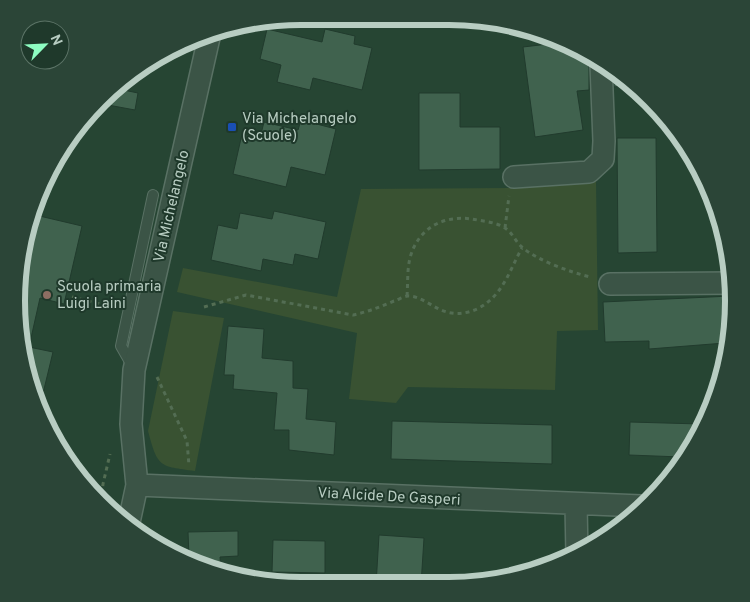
<svg xmlns="http://www.w3.org/2000/svg" width="750" height="602" viewBox="0 0 750 602" font-family="Overpass,sans-serif">
<style>
.green{fill:#395232}
.building{fill:#40624e;stroke:#213b2d}
.lines{fill:none;stroke-linecap:round;stroke-linejoin:round}
.lane-casing{stroke:#597164;stroke-width:12}
.street-casing{stroke:#597164;stroke-width:24}
.path{stroke:#536d53;stroke-width:3;stroke-dasharray:4 4;stroke-linecap:butt}
.lane{stroke:#3b5446;stroke-width:10}
.street{stroke:#3b5446;stroke-width:21}
.transit-dot{fill:#1a4fb4;stroke:#1f392b;stroke-width:2}
.education-dot{fill:#8d6e63;stroke:#1f392b;stroke-width:2}
.labels{text-anchor:middle;stroke-width:4;stroke-linejoin:round;paint-order:stroke}
.poi-label{font-size:15px;fill:#b8cdc2;stroke:#1f392b;text-anchor:start}
.street-label{font-size:15px;fill:#b8cdc2;stroke:#1f392b}
.rim{fill:none;stroke:#b8cdc2;stroke-width:6}
</style>
<rect width="100%" height="100%" fill="#264533"/>
<path class="green" d="M596 181 598 330 557 331 555 390 408 387 396 403 349 399 357 333 177 292 183 268 337 297 361 189 510 188Z
M173 311 224 318 195 471C159 466 158 468 148 431Z"/>
<path class="building" d="M267 29 322 42 325 29 355 36 354 44 372 48 362 90 313 78 310 90 277 82 281 65 260 59Z
M565 42 591 58 589 65V90L577 91 583 130 535 137 523 47Z
M614 73 634 85 614 87Z
M114 88 138 93 135 110 97 103Z
M419 93H460V127H500V169L419 170Z
M301 120 336 129 325 175 291 167 286 187 233 174 242 134 260 138 264 122 298 130Z
M617 138H656L657 252 618 253Z
M274 211 326 222 318 259 295 254 293 265 263 259 261 271 211 260 218 225 237 229 240 213 272 219Z
M31 214 82 226 64 304 40 298 29 347 53 352 39 410 26 374 16 301 26 227Z
M731 296 725 343 649 349V341L605 342 603 302Z
M228 326 264 329 262 358 293 361V388L308 389 306 419 336 422 334 455 289 450V430H274L277 393 233 389 234 375H224Z
M392 421 552 425V464L391 459Z
M630 422 700 424 681 457 629 455Z
M238 531V556L220 557 221 573 189 557 188 532Z
M379 535 424 538 421 585H376Z
M273 540 325 541V573L272 572Z"/>
<g class="lines">
<g class="lane-casing">
<path id="lane" d="M133 367 121 346 153 195"/>
</g>
<g class="street-casing">
<path id="street" d="M514 177 589 172 603 159 604 141 601 65
M610 284 733 283
M137 485 641 506
M576 504 577 555
M128 527 137 485 131 424 134 370 210 33"/>
</g>
<path class="path" d="M505 228 509 196
M407 296C408 283 407 270 410 258 418 228 443 215 472 219 482 221 496 222 505 228 513 233 516 243 523 248 539 261 570 272 590 277
M72 297 112 307
M204 307 246 295 353 315C367 312 380 307 394 301 398 300 404 296 408 296 422 296 434 309 447 312 457 315 468 313 477 309 503 296 509 271 522 248
M157 377 187 441 189 466
M101 502 103 484 110 454"/>
<use href="#lane" class="lane"/>
<use href="#street" class="street"/>
</g>
<rect class="transit-dot" x="227" y="122" width="10" height="10" rx="2.5"/>
<circle class="education-dot" cx="47" cy="295" r="5"/>
<g class="labels">
<g class="poi-label">
<text x="242" y="123">Via Michelangelo<tspan x="242" dy="17">(Scuole)</tspan></text>
<text x="57" y="291">Scuola primaria<tspan x="57" dy="17">Luigi Laini</tspan></text>
</g>
<g class="street-label">
<text transform="translate(171 206) rotate(-77)" y="5">Via Michelangelo</text>
<text transform="translate(389 496) rotate(3)" y="5">Via Alcide De Gasperi</text>
</g>
</g>
<path d="M0 0H750V602H0ZM301 25H449A276 276 0 0 1 725 301V301A276 276 0 0 1 449 577H301A276 276 0 0 1 25 301V301A276 276 0 0 1 301 25Z" fill="#2b4537" fill-rule="evenodd"/>
<path class="rim" d="M301 25H449A276 276 0 0 1 725 301V301A276 276 0 0 1 449 577H301A276 276 0 0 1 25 301V301A276 276 0 0 1 301 25Z"/>
<g transform="translate(45 45) rotate(66)"><circle r="24" fill="#1f392b" stroke="#5c7467"/>
<path d="M0-4L9 19L0 12L-9 19Z" fill="#8efdc2"/>
<text y="-8" font-size="14" font-weight="bold" text-anchor="middle" fill="#b8cdc2">N</text>
</g>
</svg>
